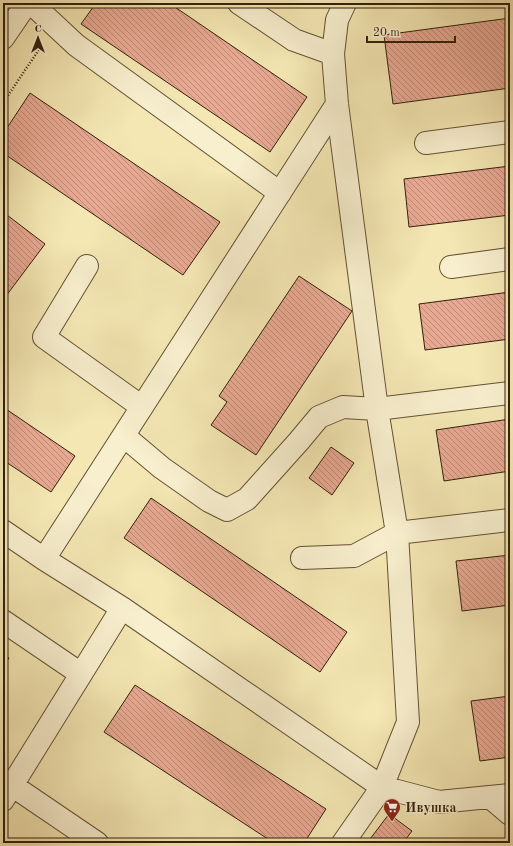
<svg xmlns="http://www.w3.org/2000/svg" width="513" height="846" viewBox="0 0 513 846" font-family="'Old Standard TT',serif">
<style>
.building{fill:url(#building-back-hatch);stroke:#341f0a}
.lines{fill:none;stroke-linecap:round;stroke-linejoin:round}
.minor-casing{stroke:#645134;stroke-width:24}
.path{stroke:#341f0a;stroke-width:2.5;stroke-dasharray:1 2;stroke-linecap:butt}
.minor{stroke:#f8efce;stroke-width:22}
.labels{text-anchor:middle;stroke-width:3;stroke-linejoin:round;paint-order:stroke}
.poi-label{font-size:14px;font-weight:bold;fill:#341f0a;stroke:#f8efce;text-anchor:start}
</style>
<defs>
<pattern id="building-back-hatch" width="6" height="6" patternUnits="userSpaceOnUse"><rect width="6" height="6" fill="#e8a993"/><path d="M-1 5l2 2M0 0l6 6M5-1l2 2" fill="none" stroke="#bd8976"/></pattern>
</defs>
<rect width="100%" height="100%" fill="#f4e7b3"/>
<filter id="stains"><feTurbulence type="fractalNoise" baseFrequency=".005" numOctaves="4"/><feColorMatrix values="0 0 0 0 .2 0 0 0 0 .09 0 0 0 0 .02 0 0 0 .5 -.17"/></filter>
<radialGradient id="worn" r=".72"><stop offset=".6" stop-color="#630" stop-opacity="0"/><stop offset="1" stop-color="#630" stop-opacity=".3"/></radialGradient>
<path class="building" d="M96 3H169L307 97 270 152 81 24Z
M510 18V88L393 104 384 35Z
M30 93 220 222 183 275 3 153V134Z
M510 166V215L409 227 404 179Z
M3 212 45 244 3 300Z
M299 276 352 311 256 455 211 425 227 402 219 396Z
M510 292V339L425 350 419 304Z
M3 407 75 456 51 492 3 460Z
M510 419V471L444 481 436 430Z
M331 447 354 463 332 495 309 478Z
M151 498 347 632 320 672 124 538Z
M510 555V605L462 611 456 561Z
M3 655 9 658 3 666Z
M135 685 326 809 304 843H274L104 732Z
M510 696V757L480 761 471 701Z
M389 814 412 831 403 843H367Z"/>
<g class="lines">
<g class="minor-casing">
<path id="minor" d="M31 3 76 45 280 193
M239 3 294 40 333 54
M3 38 27 3
M426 143 510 132
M87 266 44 337 142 407
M451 267 510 259
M124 436 162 468 209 501 227 510 247 499 299 441 319 417 343 407 377 409 510 393
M3 531 44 559 122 608 382 787 439 802 510 795
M302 558 354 556 397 533 510 520
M44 559 337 104
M3 621 81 674
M13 786 97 843
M490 797 510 814
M3 800 122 608
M343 843 382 787 408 722 397 533 377 409 337 104 333 54 337 20 345 3"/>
</g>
<path class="path" d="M3 103 40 48"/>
<use href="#minor" class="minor"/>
</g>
<defs>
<g id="supermarket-pin" transform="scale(0.9)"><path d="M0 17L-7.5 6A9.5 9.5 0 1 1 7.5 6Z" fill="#8f2418" stroke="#f8efce"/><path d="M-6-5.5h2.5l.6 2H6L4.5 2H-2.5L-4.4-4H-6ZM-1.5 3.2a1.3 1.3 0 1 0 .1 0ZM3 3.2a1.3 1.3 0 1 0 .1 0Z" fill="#fff"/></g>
</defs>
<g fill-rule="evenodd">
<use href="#supermarket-pin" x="392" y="807"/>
</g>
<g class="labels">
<g class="poi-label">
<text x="405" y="812">Ивушка</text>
</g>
</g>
<rect width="513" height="846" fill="none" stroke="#f4e7b3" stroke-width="16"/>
<rect x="4" y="4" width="505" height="838" fill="none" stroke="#341f0a" stroke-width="2"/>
<rect x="8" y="8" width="497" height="830" fill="none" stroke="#341f0a"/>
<g transform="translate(38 38)" stroke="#f8efce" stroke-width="3" paint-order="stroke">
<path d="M0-3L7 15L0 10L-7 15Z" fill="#341f0a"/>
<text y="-6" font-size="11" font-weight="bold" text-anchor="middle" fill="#341f0a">С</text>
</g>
<path d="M367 36v6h88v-6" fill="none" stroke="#341f0a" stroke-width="2"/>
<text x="373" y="36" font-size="12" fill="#341f0a" stroke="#f8efce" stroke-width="3" paint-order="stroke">20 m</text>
<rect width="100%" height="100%" filter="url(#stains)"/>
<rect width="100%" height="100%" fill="url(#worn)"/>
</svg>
